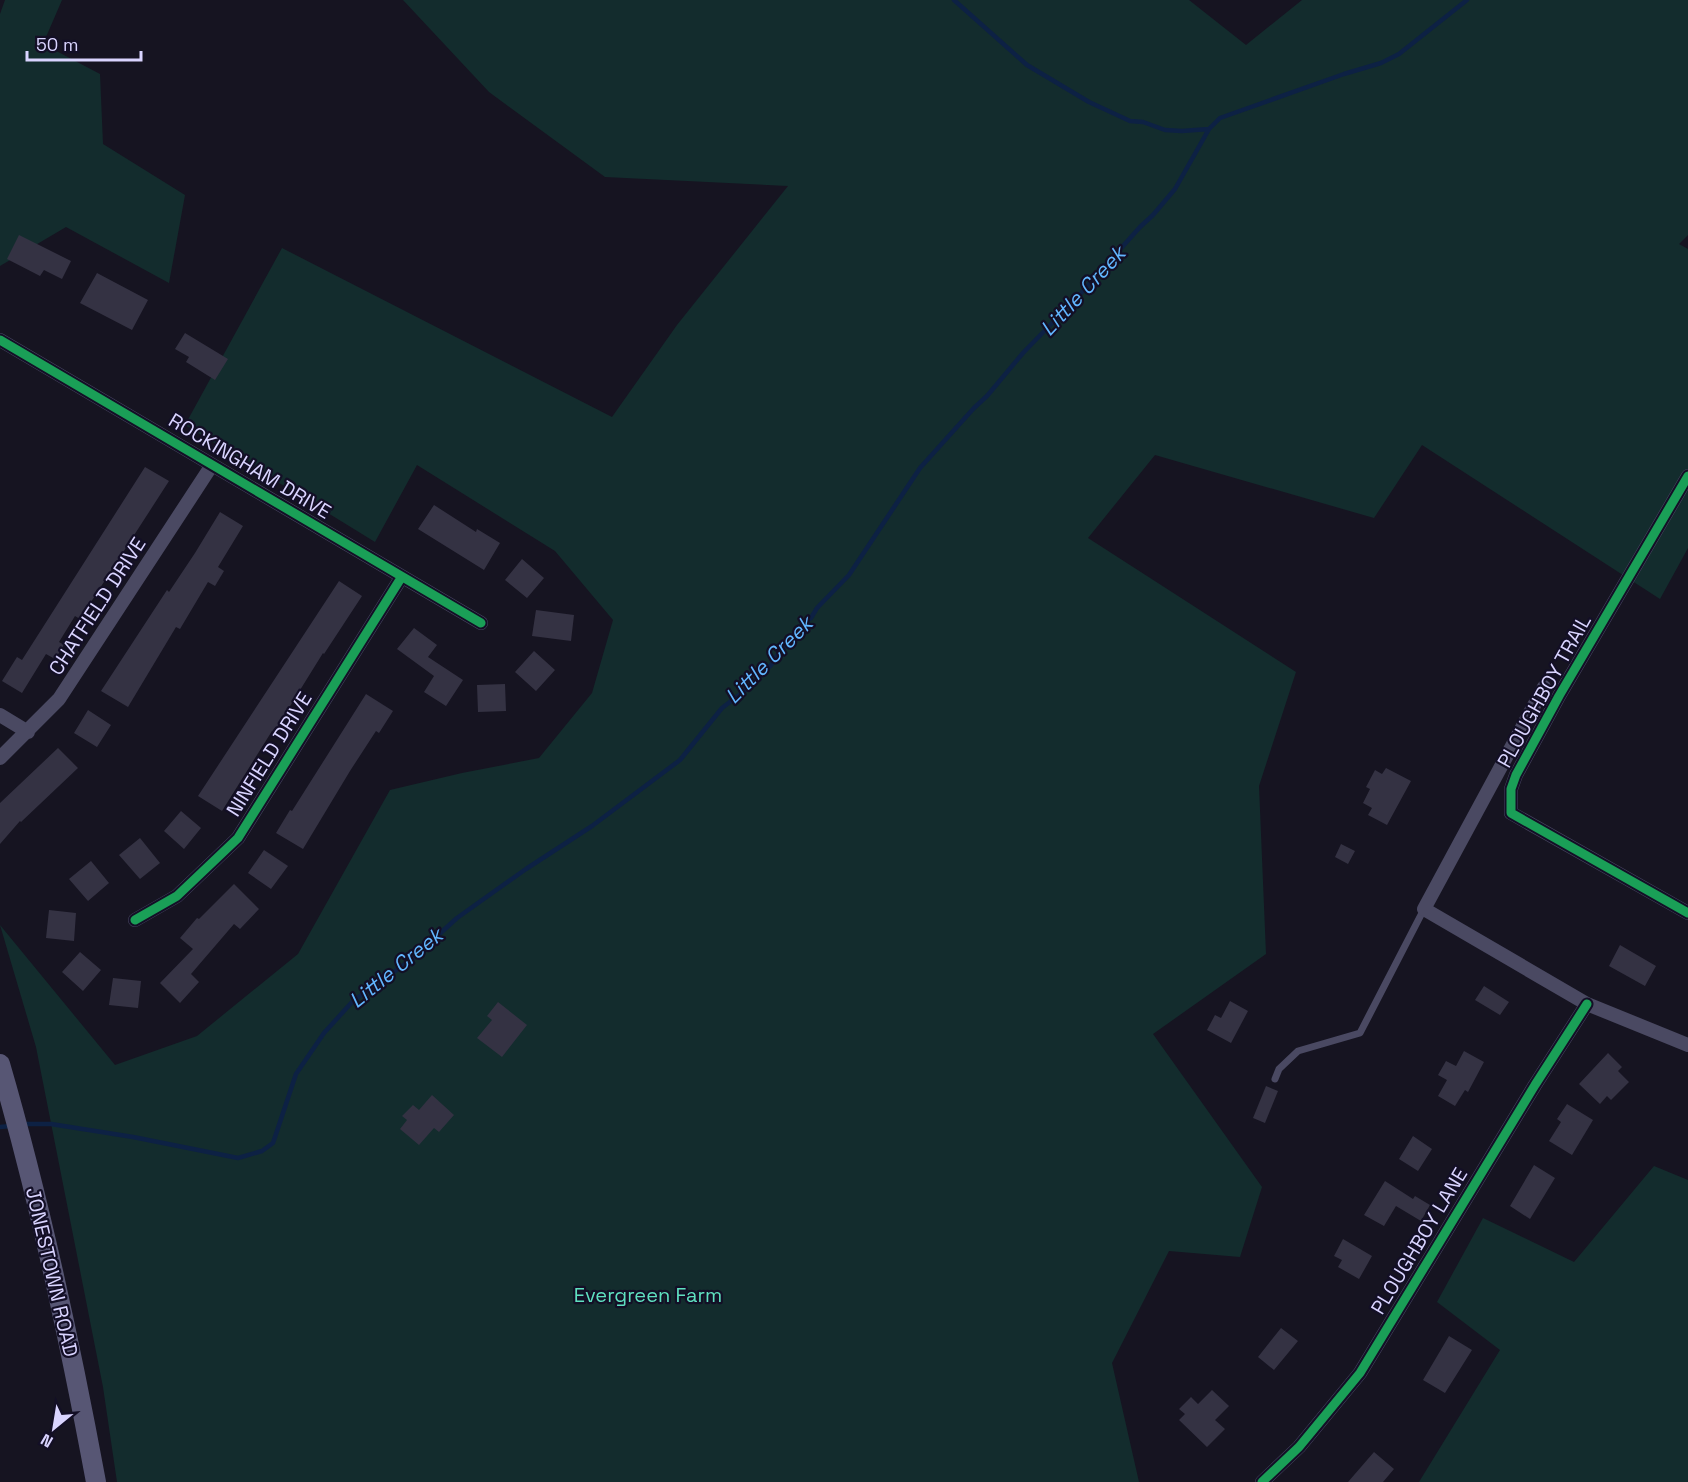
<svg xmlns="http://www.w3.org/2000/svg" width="1688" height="1482" viewBox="0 0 1688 1482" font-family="'Space Grotesk',sans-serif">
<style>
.green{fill:#132c2d}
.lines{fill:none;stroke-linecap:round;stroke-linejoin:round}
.stream{stroke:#0d2144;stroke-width:4.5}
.building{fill:#343243}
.service{stroke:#4a4962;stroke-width:7}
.minor{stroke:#4a4962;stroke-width:14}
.secondary{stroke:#575674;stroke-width:20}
.cycleway-casing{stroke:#130f26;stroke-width:13}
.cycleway{stroke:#1a9f57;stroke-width:9}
.labels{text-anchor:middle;stroke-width:4.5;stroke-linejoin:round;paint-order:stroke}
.street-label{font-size:20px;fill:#d9d4ff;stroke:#130f26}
.park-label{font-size:20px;fill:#5fe0c0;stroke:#130f26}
.water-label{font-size:21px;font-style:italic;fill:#62b6ff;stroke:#130f26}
</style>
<rect width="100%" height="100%" fill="#161421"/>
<path class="green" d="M5 0H62L43 44 100 74 103 144 185 195 169 283 66 227 0 266V14Z
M403 0H1189L1246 45 1302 0H1688V235L1679 244 1688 249V548L1660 599 1422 445 1374 518 1155 455 1088 538 1296 672 1259 786 1266 954 1153 1034 1262 1187 1240 1257 1169 1251 1112 1363 1139 1482H117L103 1387 36 1047 0 925 115 1065 197 1036 298 954 390 790 462 773 539 758 592 693 613 620 555 551 417 465 375 542 185 425 282 248 612 417 677 325 788 186 605 177 489 92Z
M1654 1166 1688 1180V1482H1419L1500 1350 1437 1302 1483 1218 1574 1262Z"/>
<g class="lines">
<path class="stream" d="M954 0 1027 65 1089 102 1130 121 1143 122 1165 130 1182 131 1209 129
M23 1124H51L133 1137 238 1158 262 1151 273 1143 296 1074 324 1033 353 1001 412 959 457 918 526 869 592 826 680 760 722 708 751 686 771 665 780 651 800 630 806 621 811 618 817 608 849 575 920 468 974 408 987 396 1023 353 1083 291 1140 227 1153 215 1175 189 1209 129 1220 118 1344 74 1381 63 1399 54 1467 0
M0 1127 11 1126"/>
</g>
<path class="building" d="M19 235 71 261 62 279 44 270 40 276 7 259Z
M97 273 148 300 132 330 80 303Z
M185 333 228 359 215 380 186 362 189 357 175 349Z
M145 467 169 481 80 619 75 616 59 642 64 645 55 659 46 654 22 693 2 681 17 657 22 660Z
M434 505 476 532 477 529 500 543 484 570 418 529Z
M220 512 243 526 218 567 224 571 215 586 208 582 180 629 176 627 128 707 101 691 167 590 169 592 195 553Z
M522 559 544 578 527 598 505 580Z
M339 581 362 596 324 654 323 653 274 732 272 731 222 811 198 796Z
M536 610 574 615 571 641 532 636Z
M414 628 437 645 428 657 463 680 446 706 424 692 434 676 397 649Z
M534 651 555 670 536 691 515 672Z
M505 684 506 711 478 712 477 685Z
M366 694 393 711 379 733 376 731 350 771 303 849 276 833 290 810 292 811Z
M88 710 111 725 97 747 74 733Z
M58 748 78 768 21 822 20 821 0 844V803Z
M1386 768 1411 781 1387 825 1368 815 1372 808 1363 803 1370 789 1366 787 1375 770 1382 774Z
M181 811 201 828 184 849 164 831Z
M140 838 160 863 140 879 119 855Z
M1341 844 1355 851 1348 864 1335 857Z
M264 850 288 866 271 889 248 873Z
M91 861 109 883 88 901 69 879Z
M234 884 259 909 240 929 234 924 191 974 199 982 180 1003 160 983 193 949 180 938 197 918 199 919Z
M49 910 76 913 74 941 46 938Z
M1620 945 1656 966 1645 986 1609 966Z
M80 952 101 970 83 991 62 972Z
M113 978 141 981 138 1008 109 1005Z
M1484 986 1509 1002 1500 1015 1475 1000Z
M1230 1001 1248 1011 1231 1043 1207 1030 1215 1015 1221 1018Z
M498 1002 527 1025 502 1057 477 1038 492 1020 487 1016Z
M1464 1051 1484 1062 1468 1092 1465 1090 1455 1106 1438 1096 1447 1080 1438 1075 1446 1061 1456 1066Z
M1608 1053 1622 1067 1618 1071 1629 1082 1611 1100 1607 1096 1600 1104 1579 1084Z
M1266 1086 1278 1091 1265 1123 1253 1118Z
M432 1095 454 1115 439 1132 434 1128 419 1145 400 1129 407 1120 402 1116 413 1105 419 1110Z
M1567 1104 1593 1120 1572 1155 1549 1141 1561 1122 1557 1119Z
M1413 1136 1432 1149 1418 1171 1399 1159Z
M1534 1165 1555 1178 1530 1219 1510 1206Z
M1385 1181 1413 1199 1415 1196 1430 1205 1421 1221 1396 1206 1384 1226 1364 1215Z
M1343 1239 1372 1256 1359 1279 1338 1267 1342 1260 1334 1256Z
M1281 1328 1298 1341 1274 1370 1258 1357Z
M1449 1336 1472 1350 1445 1393 1423 1380Z
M1212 1390 1229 1406 1215 1420 1225 1429 1207 1447 1179 1420 1185 1414 1179 1409 1191 1397 1198 1404Z
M1374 1452 1394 1469 1383 1482H1348Z"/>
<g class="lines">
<path class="service" d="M1275 1079 1279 1069 1298 1051 1360 1033 1424 909"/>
<path class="minor" d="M0 340 481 623
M1688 476 1559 696 1516 775 1511 789V813L1688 913
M1544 687 1424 909 1587 1004 1688 1045
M0 715 28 732
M0 758 59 699 212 465
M135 920 177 896 238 838 401 578
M1262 1482 1299 1447 1360 1373 1535 1085 1587 1004"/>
<path class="secondary" d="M0 1064C40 1201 70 1342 96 1482"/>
<g class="cycleway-casing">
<path id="cycleway" d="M0 340 481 623
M1688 476 1559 696 1516 775 1511 789V813L1688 913
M135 920 177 896 238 838 401 578
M1262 1482 1299 1447 1360 1373 1535 1085 1587 1004"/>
</g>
<use href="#cycleway" class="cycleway"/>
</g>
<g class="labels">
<g class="street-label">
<text transform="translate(250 466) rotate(31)" y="7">ROCKINGHAM DRIVE</text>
<text transform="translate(97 606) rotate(-57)" y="7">CHATFIELD DRIVE</text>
<text transform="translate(1544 691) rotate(-61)" y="7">PLOUGHBOY TRAIL</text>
<text transform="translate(269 754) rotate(-58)" y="7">NINFIELD DRIVE</text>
<text transform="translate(1419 1241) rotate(-59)" y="7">PLOUGHBOY LANE</text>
<text transform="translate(52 1272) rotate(77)" y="7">JONESTOWN ROAD</text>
</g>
<g class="park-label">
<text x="648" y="1302">Evergreen Farm</text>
</g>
<g class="water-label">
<text transform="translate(1083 291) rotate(-47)" y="7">Little Creek</text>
<text transform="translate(769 660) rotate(-45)" y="7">Little Creek</text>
<text transform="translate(396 968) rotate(-39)" y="7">Little Creek</text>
</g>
</g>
<g transform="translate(54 1428) rotate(210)" stroke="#130f26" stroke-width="4.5" paint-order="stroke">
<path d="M0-4.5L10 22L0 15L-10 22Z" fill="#d9d4ff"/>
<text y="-9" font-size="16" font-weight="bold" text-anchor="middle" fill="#d9d4ff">N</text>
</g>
<path d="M27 51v9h114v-9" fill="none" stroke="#d9d4ff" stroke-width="3"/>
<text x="36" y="51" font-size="18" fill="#d9d4ff" stroke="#130f26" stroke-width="4.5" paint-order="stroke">50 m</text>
</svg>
